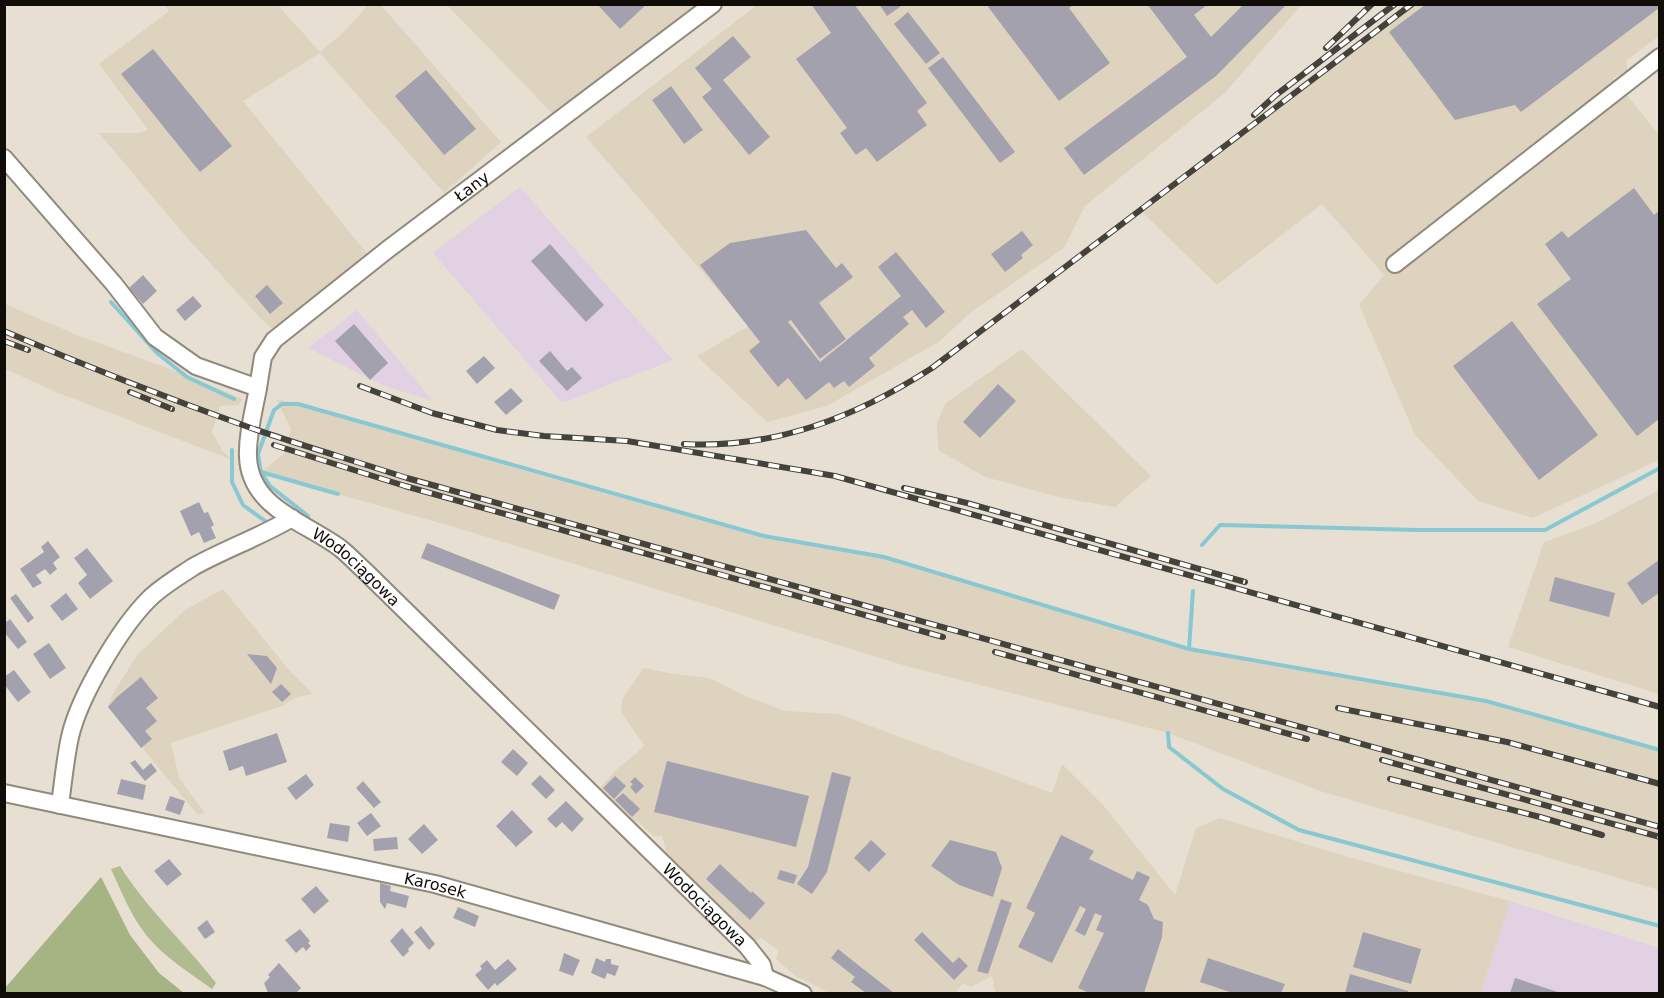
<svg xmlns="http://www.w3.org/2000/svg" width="1664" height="998" viewBox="0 0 1664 998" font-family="'DejaVu Sans',sans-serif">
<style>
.commercial{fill:#e1d1e3}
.built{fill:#ded3be}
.green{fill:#b0bc8f}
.forest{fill:#a6b383}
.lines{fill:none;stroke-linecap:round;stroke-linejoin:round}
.stream{stroke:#88c8d3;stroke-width:4}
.building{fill:#a4a1af}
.minor-casing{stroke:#90897c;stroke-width:20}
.minor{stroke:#fff;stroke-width:16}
.rail-casing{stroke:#45413b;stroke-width:6}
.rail{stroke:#fff;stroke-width:4;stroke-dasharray:11;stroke-linecap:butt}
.labels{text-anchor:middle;stroke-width:5;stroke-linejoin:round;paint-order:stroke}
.street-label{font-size:16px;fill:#100d09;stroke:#fff}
</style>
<rect width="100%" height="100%" fill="#e7e0d2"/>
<path class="commercial" d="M520 187 673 360 562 403 433 253Z
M357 310 433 401 382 385 308 348Z
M1510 901 1659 948V993L1481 994Z"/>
<path class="built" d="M380 4 501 142 444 193 320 53 243 101 369 256 273 329 262 320 182 232 99 133H138L148 130 99 64 169 11 165 5H278L320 52 343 33 368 5Z
M447 5H703L555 116Z
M757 5H1301L1225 93 1085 206 1064 248 970 313 940 341 827 406 767 422 697 356 749 326 586 137Z
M1415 5H1659V36L1627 60V71L1613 78 1659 135V460L1533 518 1478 501 1415 435 1359 305 1384 275 1322 204 1217 285 1143 213Z
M5 304 77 335 189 376 242 399 239 405 220 406 212 432 222 450 232 460 56 392 5 369Z
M1022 349 1151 476 1115 507 1062 498 985 477 938 450 937 423 946 403Z
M276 399 309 407 764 536 884 557 1189 649 1486 701 1659 750V890L1320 791 1168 733 906 666 464 530 261 472 283 455 291 429Z
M1659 490V694L1508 647 1544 542 1596 523Z
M223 589 289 670 313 694 296 697 282 706 171 743 179 778 205 813 198 815 108 707 112 695 138 654 185 610Z
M643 668 675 674 710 678 743 695 785 711 838 714 1052 793 1062 764 1104 806 1175 895 1196 828 1220 818 1345 856 1510 901 1481 993 997 994 995 991 992 976 971 987 963 983 955 993H829L794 975 776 959 778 950 761 938 757 941 667 855 662 835 655 837 637 821 634 824 599 789 618 768 637 753 644 745 621 712 622 700Z"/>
<path class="green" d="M120 866C146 908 186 944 216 983L212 989C190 973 164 957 147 936 132 918 121 891 111 869Z"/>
<path class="forest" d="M101 877 130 935 159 973 184 993H5V988Z"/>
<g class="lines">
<path class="stream" d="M111 302 157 353 187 377 234 399
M232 450V482L243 505 265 521
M261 472 338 494
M308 516 270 486 261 472 258 454 274 410 282 404H298L764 536 884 557 1189 649 1486 701 1660 750
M1202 545 1220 525 1418 530H1545L1660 468
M1189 649 1193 591
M1168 733 1169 747 1223 789 1299 830 1660 926"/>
</g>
<path class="building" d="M597 4H647L620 29Z
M811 4H854L927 103 917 111 927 125 877 162 866 148 856 155 840 133 847 128 796 59 831 33Z
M879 4H904L887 16Z
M986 4H1074L1069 8 1110 63 1059 101Z
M1147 4H1208L1194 15 1211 37 1243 5H1286L1216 76 1084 175 1064 148 1187 57Z
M1426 4H1659V8L1521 112 1515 105 1455 120 1389 32Z
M908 12 940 53 926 64 894 24Z
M733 36 751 57 723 80 770 137 749 155 702 97 712 89 695 68Z
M153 49 232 146 200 172 121 74Z
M943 57 1015 152 1000 163 928 68Z
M426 70 476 129 444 155 395 96Z
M671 86 703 130 684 144 652 100Z
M1634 188 1654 215 1659 211V419L1637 436 1537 304 1571 279 1545 244 1562 231 1568 238Z
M806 230 836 268 842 263 853 277 819 303 846 339 820 359 791 320 788 322 820 362 901 296 878 267 896 252 945 312 926 328 912 310 903 317 909 324 869 358 875 366 849 387 844 381 834 388 829 382 806 400 788 378 778 387 749 351 760 342 700 265 730 243Z
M1022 231 1033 245 1021 255 1023 258 1005 272 991 254Z
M550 244 604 305 586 322 531 261Z
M143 275 157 291 143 304 129 288Z
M267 285 283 303 270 314 255 296Z
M193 296 202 306 185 321 176 310Z
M1512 321 1598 435 1539 480 1453 366Z
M354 324 388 363 370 380 335 341Z
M550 351 567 371 572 367 582 378 567 391 539 361Z
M484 356 495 368 477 384 466 371Z
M998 384 1016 401 980 438 963 422Z
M511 388 523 401 506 415 494 402Z
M199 502 204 513 208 512 214 525 211 527 216 538 204 543 199 532 191 536 180 511Z
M48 541 60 557 53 563 57 569 50 575 45 569 36 575 42 583 33 588 20 569 44 552 41 547Z
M427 543 560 595 554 610 421 558Z
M87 548 113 581 90 599 78 583 87 575 74 558Z
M1659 560V593L1642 605 1627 583Z
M1555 577 1615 593 1609 617 1549 601Z
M66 593 78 609 62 621 50 606Z
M16 594 34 618 28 623 10 598Z
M10 619 27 642 18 649 4 632V624Z
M49 643 66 668 50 679 33 654Z
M247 654 267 656 277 668 271 684Z
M14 670 31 692 18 702 4 684V677Z
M141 677 158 698 146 708 157 721 145 731 152 739 141 748 108 707 117 697Z
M281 684 291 694 282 702 272 692Z
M277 733 287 762 246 776 243 766 229 771 223 751Z
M513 749 528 763 517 776 501 762Z
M135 760 143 770 151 763 157 771 145 781 130 763Z
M667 761 809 796 796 847 654 812Z
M832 772 851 777 827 872 812 894 797 884 808 867Z
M306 774 314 785 296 800 287 788Z
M540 775 555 790 546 799 531 784Z
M615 776 626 786 614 799 603 788Z
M635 777 644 786 636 794 630 787 633 784 630 782Z
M121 779 146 785 143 800 117 794Z
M363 781 381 802 374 808 356 788Z
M623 793 640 809 632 817 615 800Z
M170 796 185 801 180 815 165 810Z
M566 801 584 819 572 832 562 822 556 828 547 819Z
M512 810 533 832 516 847 496 826Z
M371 813 381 826 367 836 357 823Z
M330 823 350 826 348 842 327 838Z
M424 824 438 840 422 854 408 839Z
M1061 835 1094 851 1089 859 1133 880 1137 871 1150 877 1139 900 1148 905 1154 919 1163 922 1162 937 1144 993H1089L1078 988 1104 933 1096 930 1102 916 1095 913 1085 936 1075 931 1086 909 1080 906 1052 963 1018 947 1035 913 1026 908Z
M397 837 398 849 374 851 373 839Z
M871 840 886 854 869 872 854 858Z
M950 840 996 852 1002 868 993 897 959 885 931 866Z
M169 859 182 874 167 886 154 871Z
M720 864 751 893 752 891 765 903 750 920 706 879Z
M780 870 797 875 794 884 777 879Z
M380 883 391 886 390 891 409 896 406 908 387 903 385 909 380 902Z
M316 886 329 901 314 914 301 899Z
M1001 899 1012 903 988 974 977 971Z
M458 907 479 916 475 927 453 918Z
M207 920 215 932 205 939 197 928Z
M421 926 435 944 429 950 414 932Z
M402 928 414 943 408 949 409 951 403 957 390 941Z
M300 929 310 941 308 943 311 946 306 951 303 947 296 953 285 940Z
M922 932 953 963 959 957 968 966 954 980 914 940Z
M1363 932 1421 949 1411 984 1353 967Z
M838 949 862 968 894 993H866L851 982 855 977 831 958Z
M564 953 580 960 573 976 559 971Z
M596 958 605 962 606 959H611V964L619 966 615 976 607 973 605 979 591 973Z
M1208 958 1285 984 1281 993H1233L1200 982Z
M508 959 517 969 497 986 495 983 488 990 475 975 482 969 480 966 487 960 495 970Z
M279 963 301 988 296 993H275L273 992 268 993 264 983 270 977 268 975Z
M1350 974 1408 991V993H1345Z
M1515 978 1561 993H1510Z"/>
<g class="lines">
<g class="minor-casing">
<g id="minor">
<path id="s1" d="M4 158 114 284 155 337 196 366 258 388C254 410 247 435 248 457 250 508 305 522 340 548 349 555 358 565 367 573L747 946 762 965 765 977"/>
<path d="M1395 264 1660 57"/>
<path id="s2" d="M258 388 263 357 274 340 387 250 713 4"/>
<path id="s3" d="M4 793 435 884 765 977 803 994"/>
<path d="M60 805C63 783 65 760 70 737 79 697 120 628 149 599 161 587 178 577 193 567 225 549 260 537 292 518"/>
</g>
</g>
<use href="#minor" class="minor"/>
<g class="rail-casing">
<path id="rail" d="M1326 48 1372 4
M1254 115 1276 95 1395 4
M4 331C85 366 167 398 251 428 303 446 355 461 407 478L1660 827
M4 341 28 350
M360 386 432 413 497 430 544 436 627 441 835 476 1660 707
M130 392 172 409
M684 444C775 449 856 417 932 368L1412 4
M274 445 405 486 943 637
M904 488 967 503 1245 582
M995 652 1307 739
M1338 708 1507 742 1660 784
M1382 760 1660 837
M1390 779 1540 817 1602 835"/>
</g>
<use href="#rail" class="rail"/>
</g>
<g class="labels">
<g class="street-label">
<text dy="6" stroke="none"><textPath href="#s2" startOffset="302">Łany</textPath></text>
<text dy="6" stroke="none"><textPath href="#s1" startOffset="580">Wodociągowa</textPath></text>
<text dy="6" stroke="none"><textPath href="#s3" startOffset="441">Karosek</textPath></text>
<text dy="6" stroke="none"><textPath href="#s1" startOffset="1066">Wodociągowa</textPath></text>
</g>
</g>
<rect width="1664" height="998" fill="none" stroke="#100d09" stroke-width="12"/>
</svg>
